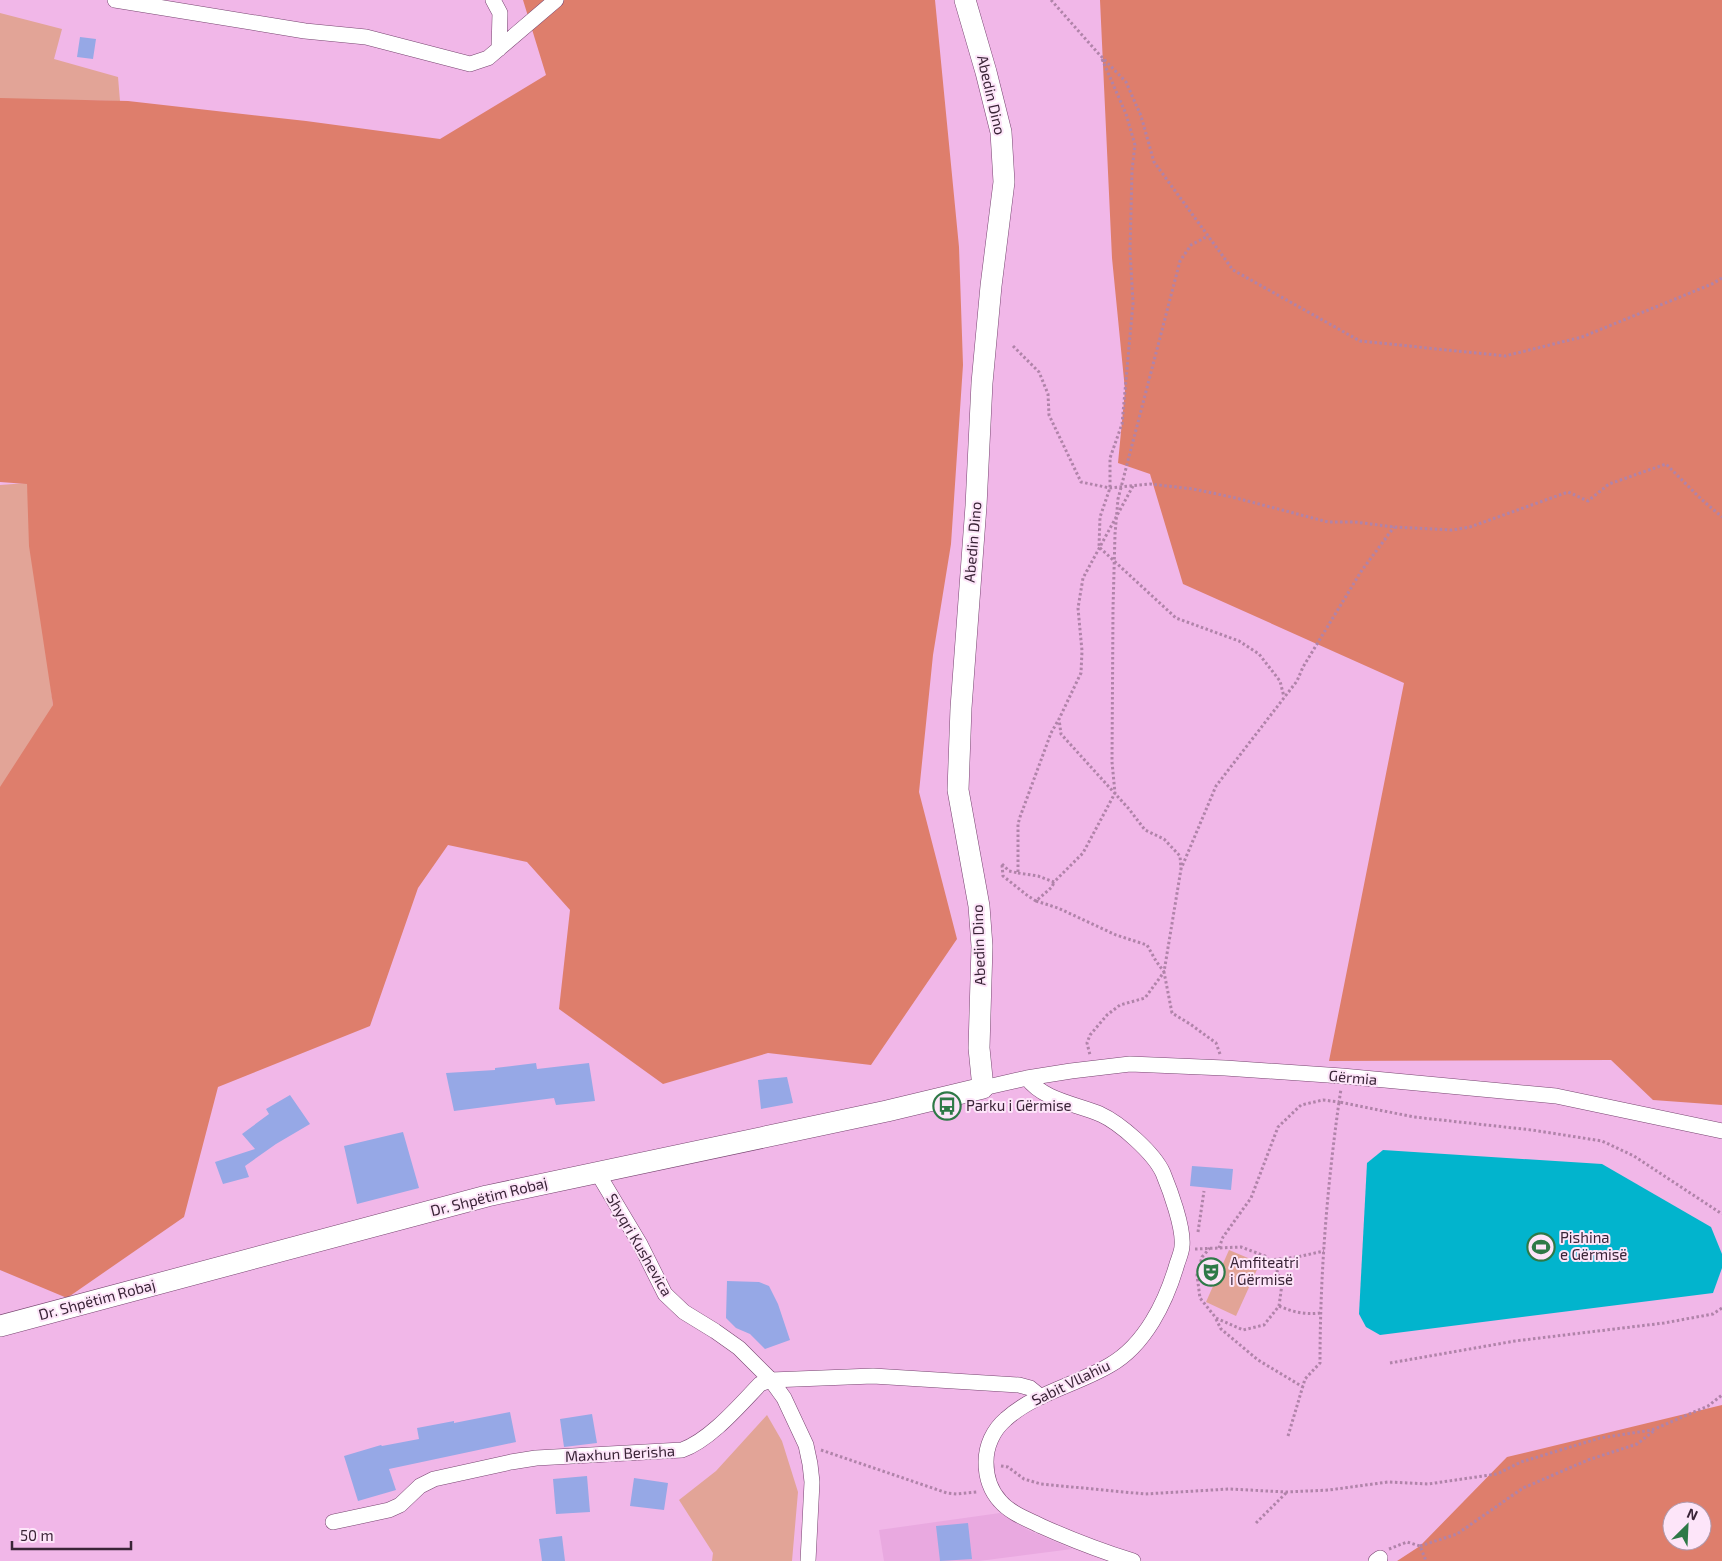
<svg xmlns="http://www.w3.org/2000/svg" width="1722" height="1561" viewBox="0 0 1722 1561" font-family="'Exo 2',sans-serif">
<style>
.built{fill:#e9a9e0}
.green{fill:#e2a497}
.forest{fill:#de7e6c;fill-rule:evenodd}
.water{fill:#02b4cd}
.building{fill:#96a8e6}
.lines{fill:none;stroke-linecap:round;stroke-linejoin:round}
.street-casing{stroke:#774570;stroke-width:16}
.secondary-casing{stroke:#774570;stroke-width:22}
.path{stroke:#b083a9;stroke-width:3;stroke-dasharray:2.5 2.5;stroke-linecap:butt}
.street{stroke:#fff;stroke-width:15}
.secondary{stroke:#fff;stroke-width:21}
.labels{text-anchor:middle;stroke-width:4;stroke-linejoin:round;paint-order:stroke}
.street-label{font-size:15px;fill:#3a2437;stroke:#fde5f9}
.poi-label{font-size:15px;fill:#3a2437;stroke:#fde5f9;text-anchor:start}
</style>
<rect width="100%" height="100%" fill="#f1b7e8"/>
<path class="built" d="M1000 1513 1028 1530 1072 1549 979 1561H884L879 1530Z"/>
<path class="green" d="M0 13 62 29 54 59 118 77 120 101 0 99Z
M27 483 53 705 0 858V485Z
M1229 1250 1260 1263 1236 1316 1206 1302Z
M767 1415 782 1441 798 1492 792 1561H712L713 1553 679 1500 716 1471Z"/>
<path class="forest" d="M523 0H935L959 247 963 365 951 544 933 655 919 792 957 939 871 1065 768 1053 663 1084 559 1009 570 910 527 862 448 845 418 888 370 1026 218 1087 184 1217 67 1298 0 1270V787L53 705 29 546 27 484 0 482V98L128 101 306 121 440 139 546 75Z
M1100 0H1722V1105L1653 1100 1611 1060 1329 1061 1404 683 1183 584 1150 474 1118 463 1125 390 1112 258Z
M1722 1405V1561H1397L1420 1546 1507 1457ZM1672 1511H1702V1541H1672Z"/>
<path class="water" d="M1383 1150 1602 1164 1711 1227 1722 1254V1268L1713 1293 1380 1335 1366 1327 1359 1314 1367 1163Z"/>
<path class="building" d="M80 37 96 39 93 59 77 57Z
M536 1063 537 1069 589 1063 595 1101 556 1105 554 1098 454 1111 446 1073 495 1070V1068Z
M787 1077 793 1103 761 1109 758 1080Z
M290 1095 310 1124 276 1144 245 1166 249 1177 223 1184 215 1162 255 1149 242 1134 269 1114 266 1109Z
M403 1132 419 1188 357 1204 344 1146Z
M1192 1166 1233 1169 1231 1190 1190 1186Z
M727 1281 759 1282 769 1286 778 1304 790 1340 765 1349 750 1334 736 1328 726 1318Z
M510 1412 516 1442 389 1469 396 1490 358 1501 344 1456 381 1445 382 1446 419 1439 417 1428 454 1421V1423Z
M592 1414 597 1443 564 1447 560 1419Z
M587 1476 590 1512 556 1514 553 1479Z
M634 1478 668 1483 664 1510 630 1506Z
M968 1523 972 1559 940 1561 936 1526Z
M562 1536 565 1561H542L539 1539Z"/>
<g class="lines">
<g class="street-casing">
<path id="street" d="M115 0 305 31 366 37 470 64 488 58 556 0
M493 0 500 13 499 49
M1027 1078C1043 1100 1076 1104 1100 1114 1120 1123 1154 1153 1163 1173 1170 1190 1184 1228 1182 1246 1182 1251 1179 1258 1177 1264 1166 1302 1145 1345 1110 1365 1076 1385 1035 1393 1006 1419 993 1430 986 1446 986 1462 986 1476 990 1490 1000 1501 1010 1513 1027 1519 1041 1526 1072 1540 1101 1551 1133 1561
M983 1088 1027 1078 1071 1071 1130 1064 1225 1068 1342 1076 1556 1096 1722 1131
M597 1172 640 1244 665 1294 684 1312 715 1331 739 1348 771 1380 784 1398 806 1445 810 1464 812 1482 808 1561
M333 1522 389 1510 400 1505 420 1486 434 1479 511 1462 536 1458 682 1450C710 1440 739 1406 760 1384L771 1380 873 1376 1019 1385 1030 1388 1041 1397
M1376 1561 1380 1558"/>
</g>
<g class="secondary-casing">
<path id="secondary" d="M0 1326 487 1196 887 1111 983 1088 979 1048 982 946 979 906 958 790 961 708 976 506 982 383 991 286 1004 182 1001 132 986 72 965 0"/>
</g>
<path class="path" d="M1051 0 1098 53 1126 82 1141 116 1154 162 1233 270 1360 341 1505 356 1582 337 1712 284 1722 278
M1102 59 1126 114 1135 145 1132 170 1130 251 1133 303 1122 424 1110 458V488L1100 517 1099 547 1176 618 1239 641 1259 654 1280 681 1284 697
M1013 346 1039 372 1048 394 1049 415 1081 482 1110 488 1150 484 1193 489 1236 498 1328 522H1355L1394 527 1452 530 1470 527 1568 492 1588 501 1609 484 1666 464 1701 499 1722 517
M1133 486 1083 578 1078 608 1082 651 1081 673 1059 719 1061 734 1129 809 1145 830 1164 839 1180 856 1181 869
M1002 864 1009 871 1018 873V824L1020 817 1051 733 1059 719
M1002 865 1003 876 1028 896 1036 901 1052 887 1054 882
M1018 873 1038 876 1054 882 1083 853 1115 793 1112 762 1113 609 1115 534 1118 499 1180 261 1191 245 1208 236
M1036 901 1058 908 1116 935 1147 945 1156 961 1164 972 1145 998 1120 1005 1107 1015 1090 1035 1087 1043 1090 1055
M1220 1054 1216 1043 1190 1024 1172 1013 1164 972 1181 869 1216 786 1297 681 1303 667 1362 570 1394 527
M1198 1232 1204 1191
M1219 1248 1223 1237 1251 1198 1278 1127 1301 1105 1323 1100 1339 1102 1341 1089
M1195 1249 1241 1247 1265 1256 1276 1268 1282 1284 1279 1306 1264 1325 1243 1330 1216 1318 1200 1298 1197 1275 1202 1257 1210 1248
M1269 1260 1297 1257 1324 1251
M1279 1306C1293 1312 1305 1315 1320 1313
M1216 1319 1221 1329 1258 1360 1303 1387
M1390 1363 1515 1341 1664 1323 1713 1314 1722 1308
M1288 1436 1305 1379 1320 1363C1320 1275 1327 1188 1339 1102L1414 1117 1532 1130 1602 1141 1634 1156 1722 1214
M821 1450 947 1493 957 1494 977 1492
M1001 1466 1008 1467 1024 1479 1041 1484 1145 1494 1229 1489 1287 1492 1329 1490 1388 1482 1428 1484 1497 1474 1521 1462 1600 1438 1652 1430 1708 1406 1722 1395
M1256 1523 1287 1492
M1420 1546 1457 1534 1523 1488 1588 1460 1637 1444 1655 1430
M1389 1549 1407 1542 1420 1546 1426 1561"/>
<use href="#street" class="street"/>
<use href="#secondary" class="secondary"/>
</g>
<defs>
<g id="bus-ring" transform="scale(1.4375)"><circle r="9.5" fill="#fde5f9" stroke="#2e7947" stroke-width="1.5"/><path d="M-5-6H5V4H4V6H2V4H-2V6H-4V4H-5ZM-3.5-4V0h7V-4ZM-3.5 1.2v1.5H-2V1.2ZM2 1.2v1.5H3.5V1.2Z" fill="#2e7947"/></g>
<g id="stadium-ring" transform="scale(1.4375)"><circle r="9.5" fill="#fde5f9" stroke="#2e7947" stroke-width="1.5"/><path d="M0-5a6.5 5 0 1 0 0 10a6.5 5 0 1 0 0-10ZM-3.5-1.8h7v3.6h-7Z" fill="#2e7947"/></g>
<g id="theatre-ring" transform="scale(1.4375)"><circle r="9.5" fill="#fde5f9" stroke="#2e7947" stroke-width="1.5"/><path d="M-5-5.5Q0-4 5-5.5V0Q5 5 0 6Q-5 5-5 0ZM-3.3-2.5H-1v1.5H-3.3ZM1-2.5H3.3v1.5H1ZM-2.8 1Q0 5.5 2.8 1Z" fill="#2e7947"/></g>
</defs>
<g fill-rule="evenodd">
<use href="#bus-ring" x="947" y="1106"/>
<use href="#stadium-ring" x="1541" y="1247"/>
<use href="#theatre-ring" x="1211" y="1272"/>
</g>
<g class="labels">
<g class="street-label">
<text transform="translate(991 95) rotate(77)" y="5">Abedin Dino</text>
<text transform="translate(973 542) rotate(-85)" y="5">Abedin Dino</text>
<text transform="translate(979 945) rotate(-92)" y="5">Abedin Dino</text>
<text transform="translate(1353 1078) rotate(5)" y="5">Gërmia</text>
<text transform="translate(489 1197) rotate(-14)" y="5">Dr. Shpëtim Robaj</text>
<text transform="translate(639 1245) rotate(60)" y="5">Shyqri Kushevica</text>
<text transform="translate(97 1300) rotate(-15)" y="5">Dr. Shpëtim Robaj</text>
<text transform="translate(1071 1383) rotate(-26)" y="5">Sabit Vllahiu</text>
<text transform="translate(620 1454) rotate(-3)" y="5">Maxhun Berisha</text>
</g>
<g class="poi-label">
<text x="966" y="1111">Parku i Gërmise</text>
<text x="1560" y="1243">Pishina<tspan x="1560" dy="17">e Gërmisë</tspan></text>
<text x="1230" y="1268">Amfiteatri<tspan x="1230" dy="17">i Gërmisë</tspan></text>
</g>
</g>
<g transform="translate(1687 1526) rotate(24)"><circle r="24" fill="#fde5f9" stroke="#af98ab"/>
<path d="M0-4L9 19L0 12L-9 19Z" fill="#2e7947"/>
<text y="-8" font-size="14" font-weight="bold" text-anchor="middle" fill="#3a2437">N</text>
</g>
<path d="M12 1541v8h119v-8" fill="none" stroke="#3a2437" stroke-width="2.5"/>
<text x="20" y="1541" font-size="15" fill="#3a2437" stroke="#fde5f9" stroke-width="4" paint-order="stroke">50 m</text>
</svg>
